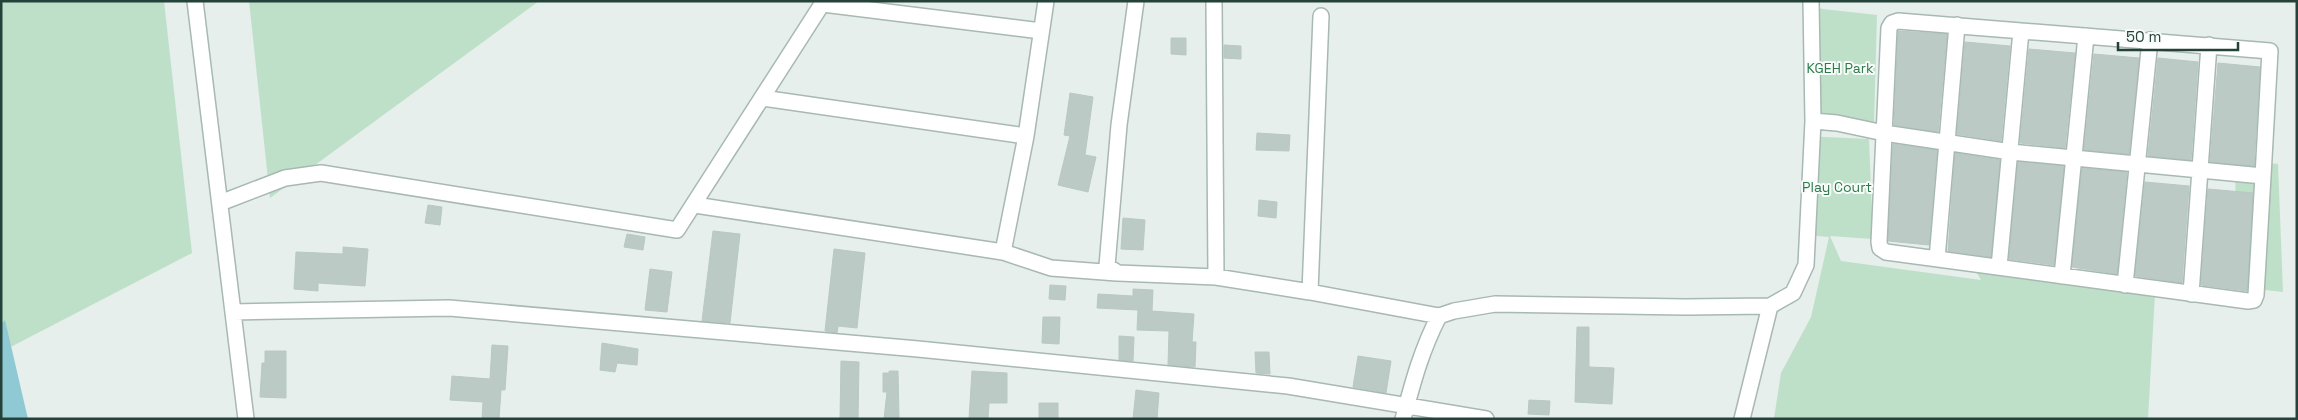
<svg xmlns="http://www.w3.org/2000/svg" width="2298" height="420" viewBox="0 0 2298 420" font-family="'Space Grotesk',sans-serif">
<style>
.green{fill:#bfe0c8}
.water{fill:#8ec9d4}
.building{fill:#bbcac4;stroke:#b8c9c2}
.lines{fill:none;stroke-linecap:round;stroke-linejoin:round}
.minor-casing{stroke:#a8b8b2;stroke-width:18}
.minor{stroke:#fff;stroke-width:15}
.labels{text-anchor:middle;stroke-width:4;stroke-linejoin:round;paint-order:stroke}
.park-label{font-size:14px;fill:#2d7a4b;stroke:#f7fbf9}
</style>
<rect width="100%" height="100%" fill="#e6efeb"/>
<path class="green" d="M1 1H164L192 253 1 352Z
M249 1H539L270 198Z
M1805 7 1877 15 1874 125 1804 121Z
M1803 136 1869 139 1873 239 1830 236 1841 261 1981 280 1974 268 2155 293 2148 419 1774 418 1781 373 1811 317 1829 237 1804 235Z
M2235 159 2278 164 2283 292 2237 287Z"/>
<path class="water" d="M5 320 28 419H1V324Z"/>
<path class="building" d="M1898 31 1947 34 1938 132 1894 125Z
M1171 38H1186V55L1171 54Z
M1965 42 2010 46 2001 141 1957 134Z
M1224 45 1241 46V59L1224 58Z
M2029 49 2075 53 2065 148 2020 143Z
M2094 54 2139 58 2129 154 2084 150Z
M2158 58 2198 62 2191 160 2148 156Z
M2218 63 2260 67 2254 166 2210 162Z
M1070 93 1093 97 1085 155 1096 157 1088 192 1058 185 1070 136 1064 135Z
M1257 133 1290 135 1289 151 1256 150Z
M1893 144 1937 150 1929 245 1888 241Z
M1955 153 2000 160 1991 257 1948 251Z
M2018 162 2064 166 2054 265 2009 259Z
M2082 168 2127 172 2117 274 2072 267Z
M2145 182 2189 186 2182 283 2135 276Z
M2208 189 2253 193 2247 291 2201 285Z
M1259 200 1277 202 1276 218 1258 216Z
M428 205 442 207 440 225 425 223Z
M1123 218 1145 220 1143 250 1121 249Z
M713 231 740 234 730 323 702 321Z
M627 234 645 237 643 250 624 247Z
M343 247 368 249 365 286 318 283V291L294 289 296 252 343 254Z
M834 249 865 253 857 328 838 326 837 333 825 331Z
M650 269 672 272 667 312 645 310Z
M1050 285 1066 286 1065 300 1049 299Z
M1133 289 1153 290 1152 311 1194 314 1192 342H1196L1195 367 1168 365 1169 331 1137 330 1138 310 1097 308 1098 294 1133 296Z
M1043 317H1060L1059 344 1042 343Z
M1577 327H1589V367L1614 368 1612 404 1575 402Z
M1119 336 1134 337 1133 361 1119 360Z
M602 343 638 349 637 365 617 363 615 372 600 370Z
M492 345 508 346 505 390H501L499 419H482L483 402 450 400 452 376 490 379Z
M265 351H286V398L260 397 262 363H265Z
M1255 352H1269L1270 374 1256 373Z
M1358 356 1391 361 1386 393 1353 387Z
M841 361 859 362 858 419H840Z
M889 371H898L899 419H884L887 392H883V373H889Z
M972 371 1007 373V403H989L988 419H969Z
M1136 390 1159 393 1157 419H1133Z
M1529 400 1550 401 1549 415 1528 414Z
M1039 403H1058V419H1039Z"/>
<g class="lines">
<g class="minor-casing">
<path id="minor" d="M195 1 246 419
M1136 1 1119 125 1107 266 1118 273 1216 277 1310 292 1439 316
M1214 2 1216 277
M823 4 1041 31
M762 98 1026 136
M1813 121 1837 123 1884 133 2011 152 2263 176 2270 51 1898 21 1892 23 1889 28 1879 242 1880 248 1886 252 2248 301 2254 300 2256 295 2263 176
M220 203 285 178 321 173 677 230 824 1
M695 205 1003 252 1051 268 1117 273
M1003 252 1026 136 1046 1
M1937 259 1957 25
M1999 267 2021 31
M2062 276 2086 36
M2125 285 2150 40
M1310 292 1321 16
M2191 294 2209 45
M233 312 449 308 918 349 1288 386 1486 419
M1403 419C1413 382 1421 351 1439 316L1454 311 1495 304 1685 307 1770 306 1793 293 1806 265 1813 121 1811 1
M1742 419 1770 306"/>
</g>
<use href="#minor" class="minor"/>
</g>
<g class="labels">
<g class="park-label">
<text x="1840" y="73">KGEH Park</text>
<text x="1837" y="192">Play Court</text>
</g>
</g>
<rect width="2298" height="420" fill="none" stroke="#24423a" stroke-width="5"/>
<path d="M2118 42v8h120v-8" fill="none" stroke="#24423a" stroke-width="2.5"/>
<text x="2126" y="42" font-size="15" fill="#24423a" stroke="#f7fbf9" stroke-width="4" paint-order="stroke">50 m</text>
</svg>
